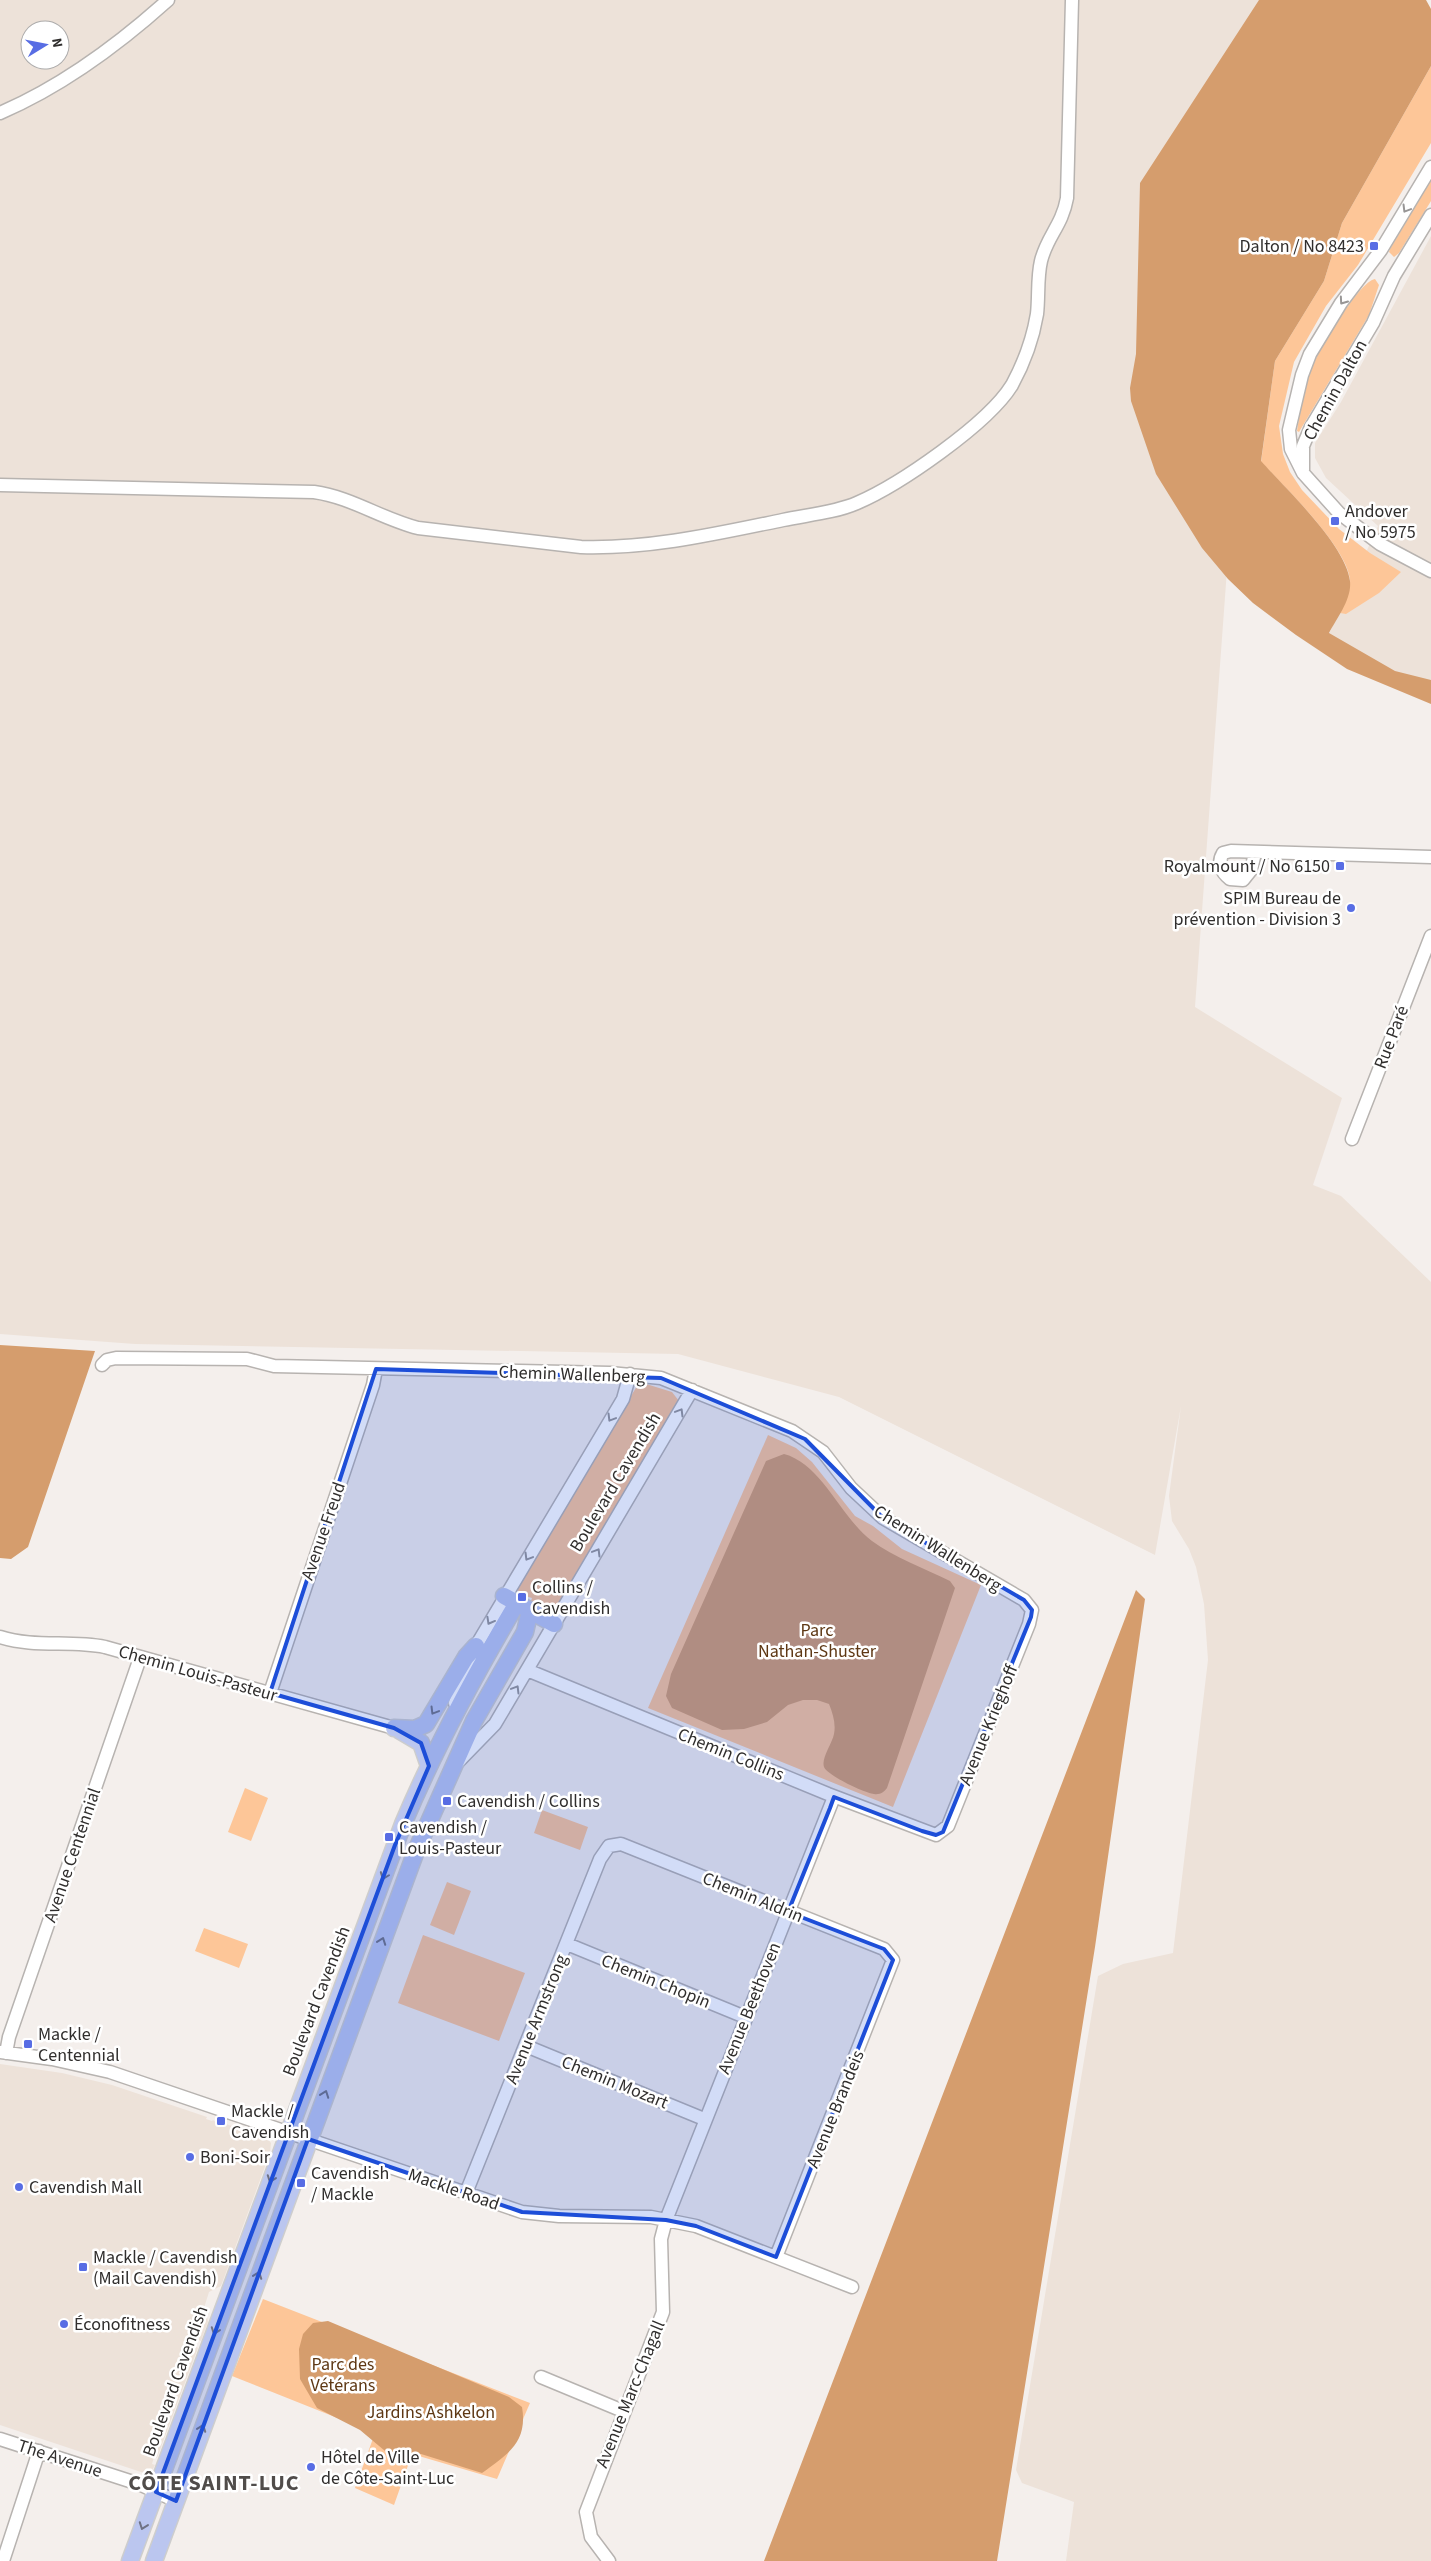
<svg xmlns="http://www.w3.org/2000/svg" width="1431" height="2561" viewBox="0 0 1431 2561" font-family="'Source Sans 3',sans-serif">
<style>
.built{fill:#ede2d9;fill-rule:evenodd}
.green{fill:#fdc698}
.forest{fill:#d59d6d}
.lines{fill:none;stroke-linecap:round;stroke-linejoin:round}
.minor-casing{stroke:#b7b3b0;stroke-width:15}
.major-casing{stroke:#cdcdcd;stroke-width:19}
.minor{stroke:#fff;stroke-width:12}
.major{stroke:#bbc6ef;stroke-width:16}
.oneway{stroke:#989696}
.oneway2{stroke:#6f7284}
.marked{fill:#1d4ed8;fill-opacity:0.2;stroke:#1d4ed8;stroke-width:4;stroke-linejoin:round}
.poi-dot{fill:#586de4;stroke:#fff;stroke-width:2}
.labels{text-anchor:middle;stroke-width:5;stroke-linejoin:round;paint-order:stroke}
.poi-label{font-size:18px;fill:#302e2d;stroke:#fff;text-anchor:start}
.street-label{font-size:18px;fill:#302e2d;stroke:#fff}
.park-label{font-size:18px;fill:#5e3814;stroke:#fff}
.district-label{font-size:22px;font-weight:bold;letter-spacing:1px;fill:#504c4a;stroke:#fff}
</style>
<rect width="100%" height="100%" fill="#f4efec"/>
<path class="built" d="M0 0H1289L1228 556 1195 1007 1342 1098 1313 1185 1341 1196 1431 1282V2561H1066L1074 2502 1022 2483 1016 2470 1098 1976 1123 1964 1173 1953 1208 1660 1204 1604 1196 1567 1189 1549 1172 1521 1169 1496 1181 1406 1155 1555 839 1397 678 1354 135 1344 0 1334ZM30 30H60V60H30Z
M1431 236V691L1323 647 1378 526 1326 478 1315 458V443L1341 402Z
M0 2064 62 2073 112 2085 207 2117 206 2119 212 2121 213 2120 221 2126 223 2123 267 2138 271 2143 270 2153 221 2286 209 2292 203 2311 207 2315 208 2322 201 2341 198 2340 196 2346 198 2348 157 2458 154 2457 152 2464 155 2465 150 2475 0 2425Z"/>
<path class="green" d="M1431 66V143L1358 265 1326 306 1294 362 1279 426 1283 454 1290 472 1302 490 1339 529 1370 553 1401 572 1379 593 1346 614 1340 613C1343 604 1351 589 1350 580 1347 547 1284 486 1261 462L1275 361 1324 281 1342 223Z
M1431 180V201L1399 253 1394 257 1389 252 1390 249Z
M1375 279 1379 285 1369 315 1299 432 1297 431C1300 411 1304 390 1311 370 1317 353 1358 282 1375 279Z
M1228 863H1243L1244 869 1235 872Z
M643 1383 672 1392 679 1401 556 1611 548 1612 531 1601 532 1598 519 1594 517 1587 637 1386Z
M768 1435 796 1448 812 1462 855 1516 873 1526 902 1549 981 1585 893 1807 648 1708Z
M245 1788 268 1798 251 1841 228 1832Z
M542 1810 588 1827 580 1850 534 1833Z
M447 1882 471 1891 454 1935 430 1925Z
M204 1928 248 1944 239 1968 195 1951Z
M423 1935 525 1973 499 2041 398 2003Z
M263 2299 530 2403 497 2479 412 2454 394 2505 355 2488 375 2433 232 2376Z"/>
<path class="forest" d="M1259 0H1426L1431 9V66L1342 223 1324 281 1275 361 1261 461C1285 488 1346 545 1350 581 1352 599 1337 618 1329 633L1395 671 1431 680V704L1347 669 1296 635 1253 603 1228 579 1202 548 1156 474 1131 401 1130 388 1136 354 1140 183Z
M0 1345 95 1351 28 1547 11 1559 0 1558Z
M784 1454C822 1464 841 1518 872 1541 893 1557 926 1569 950 1581L955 1588 887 1788C884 1792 880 1795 874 1794 865 1793 828 1776 824 1767 821 1758 832 1744 834 1734 836 1724 833 1714 829 1704L817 1700H803L788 1705 767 1722 744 1729 722 1730 672 1708 666 1696 671 1674 766 1461Z
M1136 1590 1145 1599 1095 1947 997 2561H764Z
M328 2321 509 2397 522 2407C528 2442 508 2454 482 2473L421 2454 402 2458 391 2456 360 2430 317 2408 300 2379 299 2349 303 2334 313 2323Z"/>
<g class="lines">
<g class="minor-casing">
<path id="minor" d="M0 113C63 86 118 45 168 0
M1431 167 1381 250 1341 303 1310 354 1302 375 1289 430 1291 449 1303 473 1339 513 1380 544 1431 571
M1303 470V446L1311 427 1373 323 1394 276 1431 215
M0 485 314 492C351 497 382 519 418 528L581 547C650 549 715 534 783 520 806 515 834 513 857 503 899 485 988 424 1012 385 1024 363 1033 338 1037 314 1039 296 1037 278 1041 261 1047 236 1062 226 1067 198L1072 0
M1255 853 1251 870 1243 880 1230 879C1221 872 1217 863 1223 853L1231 851 1431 857
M1352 1139 1431 936
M102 1365 107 1360 116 1358 247 1359 274 1366 610 1373 661 1378 792 1431 823 1452 851 1488 883 1518 1024 1600 1032 1610 1029 1624 948 1826 936 1835 828 1794 527 1670
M0 1637C34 1648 70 1640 105 1647L394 1728
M270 1693 373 1385 376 1369
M455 1703 476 1646 623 1399 630 1374
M457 1763 495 1724 692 1390
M567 1944 745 2017
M526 2046 704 2119
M0 2052 52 2059 110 2072 522 2212 559 2216 651 2217 696 2226 852 2287
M6 2053 9 2037 140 1658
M466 2193 600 1859 609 1846 621 1844 884 1949 893 1960 776 2257
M541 2377 623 2411
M0 2439 139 2484 176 2501
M3 2561 39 2451
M609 2561 591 2537 586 2512 663 2312 661 2239 666 2220 834 1797"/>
</g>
<g class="major-casing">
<path id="major" d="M504 1596 554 1624
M394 1728 415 1729 426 1724 466 1657 476 1646
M399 1730 421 1743 429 1766
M130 2561 403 1824C435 1748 475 1674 517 1603
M154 2561 416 1851 474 1721 525 1632 530 1610"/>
</g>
<use href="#minor" class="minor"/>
<use href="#major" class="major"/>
</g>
<defs><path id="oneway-chevron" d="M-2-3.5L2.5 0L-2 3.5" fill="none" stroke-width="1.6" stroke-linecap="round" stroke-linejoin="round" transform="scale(1.25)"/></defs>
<g class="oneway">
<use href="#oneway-chevron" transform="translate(1406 209) rotate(121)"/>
<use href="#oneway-chevron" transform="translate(1343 301) rotate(125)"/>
<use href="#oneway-chevron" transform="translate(680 1412) rotate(-59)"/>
<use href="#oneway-chevron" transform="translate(611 1418) rotate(121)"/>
<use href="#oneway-chevron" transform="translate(597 1552) rotate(-59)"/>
<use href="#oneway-chevron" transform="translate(528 1557) rotate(121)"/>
<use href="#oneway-chevron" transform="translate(490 1621) rotate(119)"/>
<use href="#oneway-chevron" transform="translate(516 1689) rotate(-59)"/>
</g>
<g class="oneway2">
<use href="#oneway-chevron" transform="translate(434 1711) rotate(121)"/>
<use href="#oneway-chevron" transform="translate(384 1876) rotate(111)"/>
<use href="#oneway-chevron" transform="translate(382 1941) rotate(-70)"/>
<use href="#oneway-chevron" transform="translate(325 2094) rotate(-70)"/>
<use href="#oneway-chevron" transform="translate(271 2179) rotate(110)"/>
<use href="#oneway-chevron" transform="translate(258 2275) rotate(-70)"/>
<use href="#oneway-chevron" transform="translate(215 2331) rotate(110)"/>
<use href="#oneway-chevron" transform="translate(202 2428) rotate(-70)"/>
<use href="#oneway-chevron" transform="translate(143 2526) rotate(110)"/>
</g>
<path class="marked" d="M376 1369 661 1378 805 1439 883 1518 1024 1600 1032 1610 1031 1617 943 1832 936 1835 922 1831 834 1797 830 1808 788 1912 884 1949 893 1960 776 2257 696 2226 666 2220 522 2212 308 2139 176 2501 156 2492 395 1845 429 1766 421 1743 394 1728 270 1693Z"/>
<g class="poi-dot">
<rect x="1369" y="241" width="10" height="10" rx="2.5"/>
<rect x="1330" y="516" width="10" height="10" rx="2.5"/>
<rect x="1335" y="861" width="10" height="10" rx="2.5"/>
<circle cx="1351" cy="908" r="5"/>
<rect x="517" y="1592" width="10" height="10" rx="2.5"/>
<rect x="442" y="1796" width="10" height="10" rx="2.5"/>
<rect x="384" y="1832" width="10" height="10" rx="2.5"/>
<rect x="23" y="2039" width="10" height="10" rx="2.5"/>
<rect x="216" y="2116" width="10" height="10" rx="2.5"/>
<circle cx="190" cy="2157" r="5"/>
<rect x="296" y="2178" width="10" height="10" rx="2.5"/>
<circle cx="19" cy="2187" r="5"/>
<rect x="78" y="2262" width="10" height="10" rx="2.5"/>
<circle cx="64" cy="2324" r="5"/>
<circle cx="311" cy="2467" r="5"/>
</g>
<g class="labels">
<g class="poi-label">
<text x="1364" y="252" text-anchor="end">Dalton / No 8423</text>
<text x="1345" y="517">Andover<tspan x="1345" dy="21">/ No 5975</tspan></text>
<text x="1330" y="872" text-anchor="end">Royalmount / No 6150</text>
<text x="1341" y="904" text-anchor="end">SPIM Bureau de<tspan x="1341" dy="21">prévention - Division 3</tspan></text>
<text x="532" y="1593">Collins /<tspan x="532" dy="21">Cavendish</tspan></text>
<text x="457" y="1807">Cavendish / Collins</text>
<text x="399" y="1833">Cavendish /<tspan x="399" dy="21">Louis-Pasteur</tspan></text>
<text x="38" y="2040">Mackle /<tspan x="38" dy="21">Centennial</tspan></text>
<text x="231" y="2117">Mackle /<tspan x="231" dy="21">Cavendish</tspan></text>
<text x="200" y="2163">Boni-Soir</text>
<text x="311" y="2179">Cavendish<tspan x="311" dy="21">/ Mackle</tspan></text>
<text x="29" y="2193">Cavendish Mall</text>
<text x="93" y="2263">Mackle / Cavendish<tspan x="93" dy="21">(Mail Cavendish)</tspan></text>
<text x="74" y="2330">Éconofitness</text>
<text x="321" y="2463">Hôtel de Ville<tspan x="321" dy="21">de Côte-Saint-Luc</tspan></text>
</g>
<g class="street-label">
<text transform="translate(1335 390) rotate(-61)" y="6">Chemin Dalton</text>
<text transform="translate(1391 1037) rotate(-69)" y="6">Rue Paré</text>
<text transform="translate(572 1374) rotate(2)" y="6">Chemin Wallenberg</text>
<text transform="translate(615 1482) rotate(-59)" y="6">Boulevard Cavendish</text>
<text transform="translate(323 1531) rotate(-71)" y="6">Avenue Freud</text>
<text transform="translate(938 1548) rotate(32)" y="6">Chemin Wallenberg</text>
<text transform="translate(198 1673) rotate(16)" y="6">Chemin Louis-Pasteur</text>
<text transform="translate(988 1725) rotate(-68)" y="6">Avenue Krieghoff</text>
<text transform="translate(731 1754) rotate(22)" y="6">Chemin Collins</text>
<text transform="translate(72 1855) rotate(-71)" y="6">Avenue Centennial</text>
<text transform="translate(753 1897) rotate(22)" y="6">Chemin Aldrin</text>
<text transform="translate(656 1981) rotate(22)" y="6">Chemin Chopin</text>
<text transform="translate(316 2001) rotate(-69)" y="6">Boulevard Cavendish</text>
<text transform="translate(749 2008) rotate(-68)" y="6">Avenue Beethoven</text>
<text transform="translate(536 2019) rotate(-68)" y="6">Avenue Armstrong</text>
<text transform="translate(615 2082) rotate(22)" y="6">Chemin Mozart</text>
<text transform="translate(835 2109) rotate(-68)" y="6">Avenue Brandeis</text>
<text transform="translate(454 2189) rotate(19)" y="6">Mackle Road</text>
<text transform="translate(175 2381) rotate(-70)" y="6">Boulevard Cavendish</text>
<text transform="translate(630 2394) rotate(-68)" y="6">Avenue Marc-Chagall</text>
<text transform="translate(60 2458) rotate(18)" y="6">The Avenue</text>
</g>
<g class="park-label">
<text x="817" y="1636">Parc<tspan x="817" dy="21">Nathan-Shuster</tspan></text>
<text x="343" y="2370">Parc des<tspan x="343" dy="21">Vétérans</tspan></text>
<text x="431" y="2418">Jardins Ashkelon</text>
</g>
<g class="district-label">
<text x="214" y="2490">CÔTE SAINT-LUC</text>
</g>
</g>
<g transform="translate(45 45) rotate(80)"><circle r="24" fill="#ffffff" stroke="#acabab"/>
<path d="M0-4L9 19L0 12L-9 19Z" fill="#586de4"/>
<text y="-8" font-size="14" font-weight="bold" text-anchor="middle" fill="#302e2d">N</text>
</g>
</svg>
